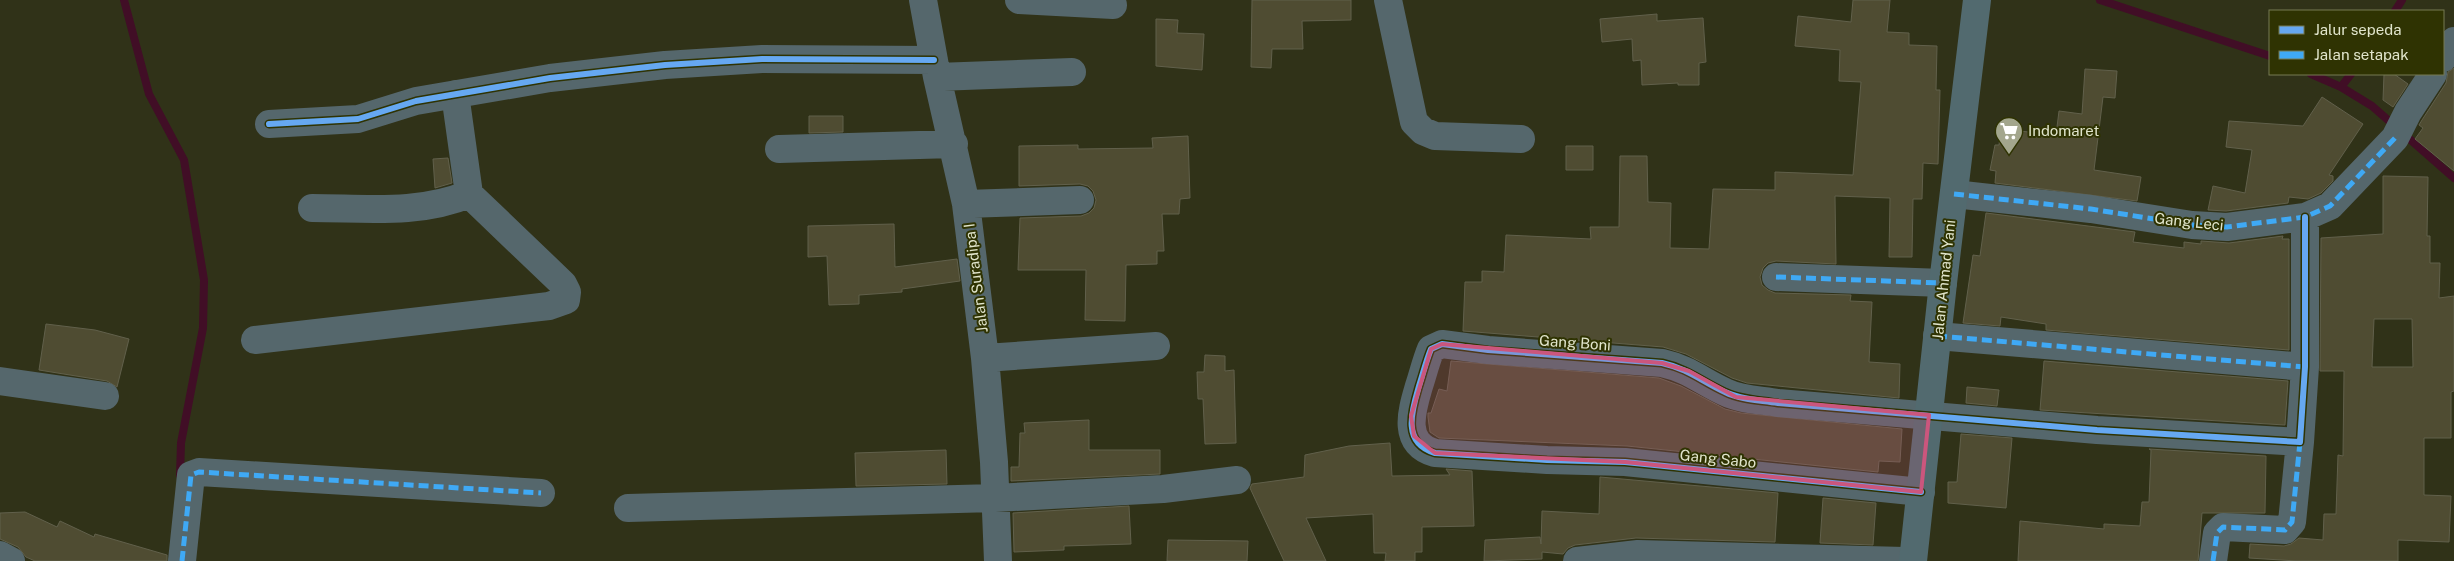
<svg xmlns="http://www.w3.org/2000/svg" width="2454" height="561" viewBox="0 0 2454 561" font-family="'Public Sans',sans-serif">
<style>
.lines{fill:none;stroke-linecap:round;stroke-linejoin:round}
.stream{stroke:#410e26;stroke-width:8}
.building{fill:#4f4c32;stroke:#61604b;fill-rule:evenodd}
.minor{stroke:#55676c;stroke-width:28}
.major{stroke:#526a6f;stroke-width:28}
.quiet{stroke:#3fa9f5;stroke-width:5;stroke-dasharray:10 5;stroke-linecap:butt}
.cycleway-casing{stroke:#2f3302;stroke-width:9}
.cycleway{stroke:#66a8f1;stroke-width:6}
.marked{fill:#cb567d;fill-opacity:0.2;stroke:#cb567d;stroke-width:4;stroke-linejoin:round}
.labels{text-anchor:middle;stroke-width:4;stroke-linejoin:round;paint-order:stroke}
.poi-label{font-size:15px;fill:#e1e5cc;stroke:#2f3302;text-anchor:start}
.street-label{font-size:15px;fill:#e1e5cc;stroke:#2f3302}
</style>
<rect width="100%" height="100%" fill="#303218"/>
<g class="lines">
<path class="stream" d="M124 0 149 94 184 160 204 280 203 328 181 443 180 475
M2100 0 2270 56
M2395 11 2402 0
M2311 74 2341 87 2372 106 2454 178
M2341 87 2351 74"/>
</g>
<path class="building" d="M1252 0H1351V20L1302 21 1303 49H1272L1271 68 1251 67Z
M1853 0H1890L1887 32 1909 33V45L1937 46 1936 90H1940L1938 164 1923 163 1922 199H1913L1912 257H1889L1890 198 1835 196 1836 264 1776 261 1768 263 1763 268 1760 277 1762 285 1768 290 1775 293 1851 295 1850 301 1872 302 1869 362 1900 364 1899 398 1747 383 1732 378 1686 354 1663 347 1463 331 1465 282H1482V271L1504 272 1506 235 1591 239 1590 227H1619L1620 156H1647L1648 202 1671 203 1670 248 1709 249 1713 189 1775 190V172L1853 175 1861 82 1839 81 1840 50 1795 46 1798 16 1851 22Z
M1657 14V21L1703 18 1706 62 1699 63V85H1678V83L1642 85 1641 60 1633 61 1632 39 1602 42 1600 19Z
M1156 19 1178 20 1177 33 1204 34 1202 70 1156 66Z
M2454 68V171L2415 139 2423 128 2419 125 2422 120 2446 83 2448 72Z
M2085 69 2117 71 2115 98 2103 97 2094 170 2141 177 2137 201 1995 183 1996 171 1990 170 1995 145H1999L2001 129 2056 135 2059 111 2082 114Z
M2384 74H2394L2408 84 2393 107 2383 100Z
M2322 97 2363 124 2329 175 2333 176V181L2321 193 2308 199 2289 197 2288 203 2226 211 2208 210 2213 186 2245 193 2252 150 2226 147 2229 121 2303 126Z
M809 116H843V132L809 133Z
M1188 136 1190 198 1180 199 1179 214H1162L1164 251H1157V264L1126 265 1125 321 1085 320 1086 270H1018L1020 218 1081 216 1089 213 1094 208 1096 200 1093 191 1088 186 1080 184 1019 186V146L1078 145V149L1153 148 1152 138Z
M1566 146H1593V170H1566Z
M448 158 452 183 435 188 433 159Z
M2383 176 2428 177 2427 236H2430V263H2440L2439 298 2454 296V391L2451 392V438H2424V495L2451 496 2449 542 2398 540V561H2297L2249 558 2250 544 2284 546 2291 544 2299 538 2323 540 2324 514H2336L2338 455 2343 456 2344 371H2320L2321 238 2383 234ZM2374 319H2412L2413 367H2372Z
M1986 213 2135 232 2133 242 2184 248V242L2201 244V241L2229 243 2283 236 2282 239H2289V350L2046 330V324L2001 317 2000 326 1963 323 1973 255 1980 256Z
M894 224 895 267 957 259 960 281 902 289V292L859 295V304L829 305 827 256 808 257V226Z
M46 324 95 330 129 339 117 387 107 381 39 370Z
M1205 355 1225 356V371L1234 370 1236 443 1205 444 1203 399H1198L1197 372H1204Z
M1451 361 1659 378 1681 386 1725 409 1741 413 1902 429 1900 462 1879 461 1878 472 1627 446 1439 438 1430 432 1428 417V413H1431L1439 389 1447 391Z
M2044 361 2288 381 2285 425 2040 410Z
M1967 387 1999 390 1997 406 1966 403Z
M1089 420V450H1160V474L1011 481V467H1019L1020 433H1025L1024 423Z
M1961 434 2012 438 2006 508 1948 503V482H1957Z
M1390 443 1392 476 1450 475 1446 469 1472 471 1474 526 1422 527V552H1415V561H1385L1386 553H1374L1373 514 1306 518 1326 561H1284L1250 488 1252 484 1304 477 1305 455 1349 446Z
M2149 449 2266 456 2265 513H2202L2198 561H2018L2020 521 2104 529V524L2140 526 2142 502H2149L2151 450Z
M946 450 947 484 856 486 855 453Z
M1600 477 1778 493 1775 542 1636 538 1575 545 1568 548 1563 554 1542 552V559L1484 561 1485 540 1540 537 1541 544 1542 511 1599 514Z
M1823 498 1876 503 1873 545 1820 543Z
M1129 506 1131 544 1064 546V550L1014 552 1013 513Z
M25 512 57 527 60 521 94 537 95 534 167 555V561H35L26 557 18 547 0 539V513Z
M1168 540 1248 541 1247 561H1167Z"/>
<g class="lines">
<path class="minor" d="M923 0 937 77 966 204 985 358 994 462 998 561
M1019 0 1113 5
M1388 0 1414 122 1423 131 1435 136 1521 139
M2443 58 2454 41
M937 77 1072 72
M269 124 358 119 416 101 550 78 665 65 762 59 934 60
M779 149 954 144
M1954 194 2091 209 2192 225 2227 227 2305 217 2330 206 2395 138 2408 112 2433 74
M966 204 1080 200
M312 208C365 208 419 215 469 194
M1776 277 1943 283
M1937 336 2305 367
M255 340 549 306 566 300 567 292 563 284 469 194 455 94
M985 358 1156 346
M0 381 105 396
M1921 492 1625 462 1547 460 1435 453C1401 443 1412 410 1419 386 1423 374 1426 361 1431 349L1442 344 1488 350 1662 363C1689 369 1701 381 1725 392 1741 400 1761 400 1778 403L2097 430 2300 442 2305 367V217
M628 508 995 498 1163 489 1237 480
M0 555 11 561
M182 561 191 475 199 472 541 493
M1577 561 1638 554 1905 561
M2213 561 2217 533 2223 527 2285 530 2292 522 2300 442"/>
<path class="major" d="M1913 561 1943 283 1977 0"/>
<path class="quiet" d="M1954 194 2091 209 2192 225 2227 227 2305 217 2330 206 2395 138
M1776 277 1943 283
M1937 336 2305 367
M182 561 191 475 199 472 541 493
M2213 561 2217 533 2223 527 2285 530 2292 522 2300 442"/>
<g class="cycleway-casing">
<path id="cycleway" d="M269 124 358 119 416 101 550 78 665 65 762 59 934 60
M1921 492 1625 462 1547 460 1435 453C1401 443 1412 410 1419 386 1423 374 1426 361 1431 349L1442 344 1488 350 1662 363C1689 369 1701 381 1725 392 1741 400 1761 400 1778 403L2097 430 2300 442 2305 367V217"/>
</g>
<use href="#cycleway" class="cycleway"/>
</g>
<path class="marked" d="M1442 344 1662 363 1689 371 1736 397 1929 415 1921 492 1625 462 1435 453 1414 436 1411 416 1431 349Z"/>
<defs>
<g id="supermarket-pin" transform="scale(1.4375)"><path d="M0 17L-7.5 6A9.5 9.5 0 1 1 7.5 6Z" fill="#a3a68d" stroke="#2f3302"/><path d="M-6-5.5h2.5l.6 2H6L4.5 2H-2.5L-4.4-4H-6ZM-1.5 3.2a1.3 1.3 0 1 0 .1 0ZM3 3.2a1.3 1.3 0 1 0 .1 0Z" fill="#fff"/></g>
</defs>
<g fill-rule="evenodd">
<use href="#supermarket-pin" x="2009" y="131"/>
</g>
<g class="labels">
<g class="poi-label">
<text x="2028" y="136">Indomaret</text>
</g>
<g class="street-label">
<text transform="translate(2189 222) rotate(6)" y="5">Gang Leci</text>
<text transform="translate(976 278) rotate(-97)" y="5">Jalan Suradipa I</text>
<text transform="translate(1944 280) rotate(-84)" y="5">Jalan Ahmad Yani</text>
<text transform="translate(1575 343) rotate(4)" y="5">Gang Boni</text>
<text transform="translate(1718 459) rotate(6)" y="5">Gang Sabo</text>
</g>
</g>
<rect x="2269" y="10" width="175" height="65" fill="#2f3302" stroke="#767a53"/>
<rect x="2279" y="26" width="25" height="8" fill="#66a8f1" stroke="#767a53"/>
<text x="2314" y="35" font-size="15" fill="#e1e5cc">Jalur sepeda</text>
<rect x="2279" y="51" width="25" height="8" fill="#3fa9f5" stroke="#767a53"/>
<text x="2314" y="60" font-size="15" fill="#e1e5cc">Jalan setapak</text>
</svg>
